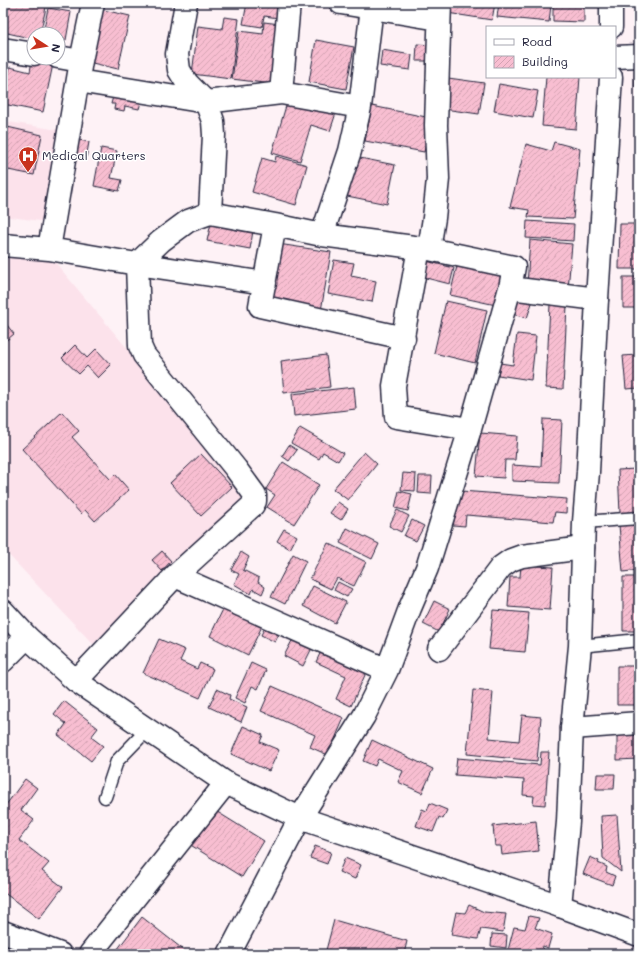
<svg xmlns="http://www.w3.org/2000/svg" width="642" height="957" viewBox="0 0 642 957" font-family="Mali,sans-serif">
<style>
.built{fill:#fce2eb}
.building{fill:url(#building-hatch);stroke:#22223b}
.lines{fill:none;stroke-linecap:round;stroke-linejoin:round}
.service-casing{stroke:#22223b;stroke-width:15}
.minor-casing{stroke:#22223b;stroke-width:25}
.tertiary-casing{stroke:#22223b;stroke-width:25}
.primary-casing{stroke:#22223b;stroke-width:25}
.service{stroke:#fff;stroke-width:12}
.minor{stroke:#fff;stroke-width:22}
.tertiary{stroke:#fff;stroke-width:22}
.primary{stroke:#fff;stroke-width:22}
.labels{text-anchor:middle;stroke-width:3;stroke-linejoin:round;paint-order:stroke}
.poi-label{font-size:12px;fill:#22223b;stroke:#fff;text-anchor:start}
</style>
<defs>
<pattern id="building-hatch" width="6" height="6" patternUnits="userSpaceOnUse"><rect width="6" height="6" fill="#f8bed1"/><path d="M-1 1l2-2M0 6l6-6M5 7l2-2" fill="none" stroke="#d4a3b4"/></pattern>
</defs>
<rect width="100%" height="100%" fill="#fef2f6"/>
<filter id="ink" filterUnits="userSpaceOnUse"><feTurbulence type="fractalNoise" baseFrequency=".025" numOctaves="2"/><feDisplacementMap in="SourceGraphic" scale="8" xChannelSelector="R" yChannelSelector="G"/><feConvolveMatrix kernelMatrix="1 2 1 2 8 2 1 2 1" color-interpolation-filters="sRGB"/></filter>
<g filter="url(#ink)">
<path class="built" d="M3 121 58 130 48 222 3 216Z
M3 257 54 261 250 495 93 644 3 549Z"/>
<path class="building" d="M3 3H47L40 34H34V39L3 32Z
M247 3H259L282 7 279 18 264 16 262 27 243 24Z
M448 3H495L492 20 447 13Z
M499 3H534L551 5 549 22 497 17Z
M553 3H584V22L553 21Z
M637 4H639V23H637Z
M48 8 71 12 66 40 58 39V34H43Z
M99 9 130 16 118 69 88 62Z
M224 17 239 19 231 79 192 74 198 26 222 29Z
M264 22 280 24 272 84 232 79 239 31 263 34Z
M316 40 354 47 346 89 309 82Z
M417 44 432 45V61H416Z
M382 50 412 55 410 70 380 66Z
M32 60 53 64 43 112 3 104V98L10 67 30 72Z
M635 71H639V87H635Z
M441 77 484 83 479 114 437 108Z
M546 77H580L576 129 542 126Z
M499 84 538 91 533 118 494 111Z
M115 89 143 95 139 109 125 106 124 111 114 109 115 104H111Z
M288 99 336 113 330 131 311 125 300 161 272 153Z
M372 106 431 118 424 152 365 141Z
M3 126 42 135 34 175 3 169Z
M74 139 89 142 86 159 71 155Z
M554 142 580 149 573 219 528 217 529 210 510 207 526 144 551 151Z
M101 148 117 151 111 178 122 180 119 191 94 186Z
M276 156 307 165 296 205 252 192 262 158 275 162Z
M350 156 395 165 387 204 342 195Z
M527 221 574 224 573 241 526 238Z
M211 223 253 231 250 249 207 241Z
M620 224H639V269H619Z
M530 240 572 244 568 289 527 286Z
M278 244 331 252 321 311 268 303Z
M334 260 354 263 351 276 376 281 372 302 328 294Z
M426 261 454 268 450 284 422 277Z
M457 266 502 276 496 305 450 295Z
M623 277H639V308H623Z
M519 292 534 297 527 318 512 314Z
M446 301 487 310 475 363 434 353Z
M550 304 567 305 563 389 546 388Z
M3 320 14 334 3 343Z
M517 334 536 336 531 380 498 375 500 363 513 365Z
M75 345 87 358 96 349 111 365 98 378 87 366 79 374 62 358Z
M326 355 330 387 284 393 281 361Z
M636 355 639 388 626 389 623 356Z
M354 387 356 409 294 416 292 394Z
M62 412 79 431 72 437 110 479 115 474 129 490 95 521 85 510 81 514 22 449Z
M543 419 562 420 559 483 512 481V465L541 467Z
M300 428 343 453 338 461 323 452 319 459 291 443Z
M480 433 517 436 515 460H505L504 478 476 476Z
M289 445 297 450 289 461 282 456Z
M364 452 377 464 348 500 333 489Z
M201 454 232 487 201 516 170 483Z
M283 462 319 485 294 524 267 507 275 495 266 489Z
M636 469 637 498 639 497V512L620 513 618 470Z
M403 473 416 474 415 491 401 490Z
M419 476H432L431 494 418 493Z
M399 491 412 494 408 511 395 508Z
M461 491 567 499 566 513 555 512 553 522 466 515 465 526 453 525Z
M338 502 348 509 341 520 330 513Z
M397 510 409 516 401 532 389 526Z
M412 520 424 526 416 541 404 536Z
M639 523V570L623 572 619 525Z
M347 528 379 544 372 559 340 543Z
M284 529 297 536 290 549 277 541Z
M328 543 366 562 354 586 337 578 331 589 310 579Z
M162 551 171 561 162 571 152 560Z
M241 552 249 557 243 570 259 578 258 582 265 587 262 594 253 589 251 594 234 584 239 574 231 570Z
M293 554 306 561 285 604 271 597Z
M521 565 553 567 550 610 508 607 510 577H520Z
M623 577H639V631H623Z
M338 582 352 589 347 597 334 590Z
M313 586 346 602 335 623 303 606Z
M227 601 265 620 248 655 210 636Z
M434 601 450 609 439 632 423 624Z
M493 610 529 613 525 652 489 649Z
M267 623 281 630 275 642 261 635Z
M297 631 316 640 303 666 284 656Z
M159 639 185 650 180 661 197 669 200 663 213 669 200 698 143 673Z
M325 643 370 664 351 706 336 699 346 676 316 662Z
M251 663 266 670 258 689 252 686 245 703 235 698Z
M617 666H639V705H617Z
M272 686 344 718 328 755 310 747 315 735 261 711Z
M217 689 230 695 229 699 247 707 241 722 209 707Z
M473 690 493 692 489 738 519 741 522 715 541 717 537 761 467 754Z
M64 701 98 728 91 737 103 746 91 761 58 735 66 724 54 714Z
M243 726 263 735 260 742 279 750 269 771 231 754Z
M617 732H639V759L617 760Z
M372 740 433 769 422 793 398 782 403 771 378 759 375 766 363 761Z
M541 752H549L545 805 533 804 534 796 523 795 524 780 455 775 457 758 540 765Z
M597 774H615L614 789H596Z
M25 779 37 788 21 810 34 820 19 840 49 863 42 871 63 887 39 919 3 892V809Z
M430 803 447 810 443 819 439 817 433 832 416 826 422 809 427 811Z
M211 808 264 841 242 877 189 844Z
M617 815 621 872 603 858 601 816Z
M536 821 539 851 502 855 501 846H495L493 826Z
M315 846 331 852 327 864 310 858Z
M590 857 599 861 598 863 607 867 606 872 615 876 612 885 583 874Z
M345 858 361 865 355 879 339 872Z
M469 905 484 912 506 914 503 932 481 929 478 939 451 935 456 912 465 913Z
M529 916 539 918 535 928 552 934 548 948 543 946 541 954H507L514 927 525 929Z
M142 917 185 951 183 954H114Z
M334 920 407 941 404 954H325Z
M492 934 507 935 506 948 491 946Z"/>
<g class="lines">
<g class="service-casing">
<path id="service" d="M584 522 639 518
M580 646 639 640
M105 797 117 761 148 729"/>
</g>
<g class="minor-casing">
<path id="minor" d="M186 3 177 54 179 70 187 83 206 102 213 121 214 135 210 213
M341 3 439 19
M3 49 34 54
M58 57 81 61
M615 57 639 56
M78 81 206 102 281 93 360 107
M281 93 289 3
M275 225 260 306 404 338
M322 235 350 151 360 107 372 7
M3 245 49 249 137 264 265 283
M419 248 394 386 396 417 470 429
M49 249 81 61 93 3
M429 249 434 218 438 179 436 125 440 3
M175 576 387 670
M439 649 501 567 511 560 522 556 583 548
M3 661 27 637
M76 681 175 576 253 505 255 501V495L236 469 144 355 140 346 137 264 161 241 188 221 210 213 275 225 322 235 429 249 514 267 510 288 597 299
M572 728 639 723
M3 932 60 954
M90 954 226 783
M229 954 300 818 364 716 387 670 410 608 427 568 470 429 510 288"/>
</g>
<g class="tertiary-casing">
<path id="tertiary" d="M611 27V3
M560 906 568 822 572 728 580 646 584 522 588 472 597 299 611 77"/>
</g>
<g class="primary-casing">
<path id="primary" d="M3 611 27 637 76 681 226 783 300 818 560 906 639 935"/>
</g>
<use href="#service" class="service"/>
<use href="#minor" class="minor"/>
<use href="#tertiary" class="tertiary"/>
<use href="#primary" class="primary"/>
</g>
</g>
<defs>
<g id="hospital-pin" transform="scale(1)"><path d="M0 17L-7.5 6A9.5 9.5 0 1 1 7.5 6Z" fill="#c8321e" stroke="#fff"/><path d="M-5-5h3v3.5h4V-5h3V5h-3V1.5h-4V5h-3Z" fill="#fff"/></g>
</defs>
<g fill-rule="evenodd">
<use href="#hospital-pin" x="28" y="156"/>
</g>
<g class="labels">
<g class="poi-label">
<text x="42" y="160">Medical Quarters</text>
</g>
</g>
<rect width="642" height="957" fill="none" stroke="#fff" stroke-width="16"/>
<rect x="8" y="8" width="626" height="941" fill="none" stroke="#22223b" stroke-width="1.5" filter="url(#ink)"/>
<rect x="486" y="26" width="130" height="52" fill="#ffffff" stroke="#a7a7b1"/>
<rect x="494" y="39" width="20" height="6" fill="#ffffff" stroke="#a7a7b1"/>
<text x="522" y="46" font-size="12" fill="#22223b">Road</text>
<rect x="494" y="56" width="20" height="12" fill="url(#building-hatch)" stroke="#a7a7b1"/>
<text x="522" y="66" font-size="12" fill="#22223b">Building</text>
<g transform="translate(46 46) rotate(102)"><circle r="19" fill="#ffffff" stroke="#a7a7b1"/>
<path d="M0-3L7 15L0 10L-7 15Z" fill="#c8321e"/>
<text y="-6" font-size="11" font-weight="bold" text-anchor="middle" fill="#22223b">N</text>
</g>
</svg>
